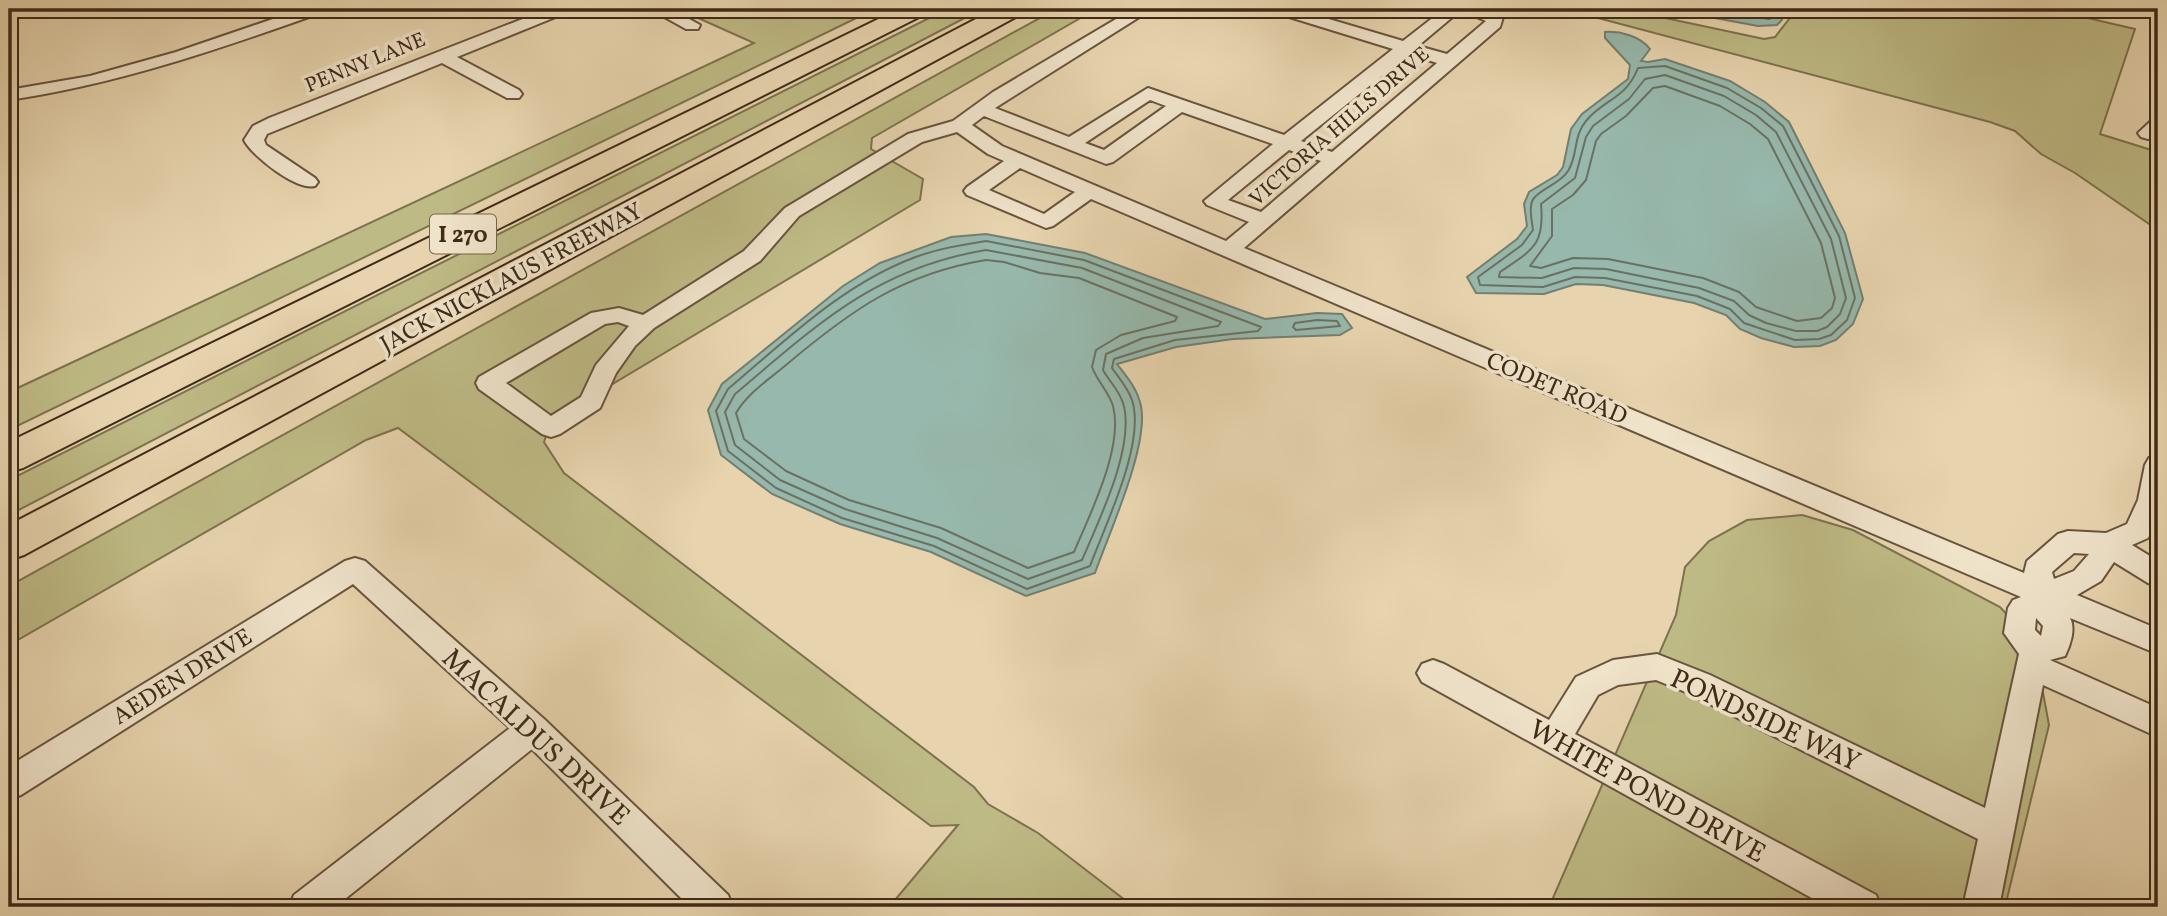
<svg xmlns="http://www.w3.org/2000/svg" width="2167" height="916" viewBox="0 0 2167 916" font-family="Vollkorn,serif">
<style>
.green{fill:#beba85;stroke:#7e724e;stroke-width:2}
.water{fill:#97b8ac;stroke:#747f71;stroke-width:2}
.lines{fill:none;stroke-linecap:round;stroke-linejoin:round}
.shore{stroke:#6b7162;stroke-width:2}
.minor-casing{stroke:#69543e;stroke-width:4}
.highway-casing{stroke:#3f2a18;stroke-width:4}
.minor{fill:#efe3ca;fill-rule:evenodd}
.highway{fill:#e7d4ae;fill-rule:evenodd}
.labels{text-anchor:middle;stroke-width:7;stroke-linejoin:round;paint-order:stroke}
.far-street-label{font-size:21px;fill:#3f2a18;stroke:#efe3ca}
.shield{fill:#efe3ca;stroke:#74624d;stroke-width:2}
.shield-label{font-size:23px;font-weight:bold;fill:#3f2a18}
.street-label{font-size:24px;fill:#3f2a18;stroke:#efe3ca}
.near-street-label{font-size:28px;fill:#3f2a18;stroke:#efe3ca}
</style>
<rect width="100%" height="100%" fill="#e7d4ae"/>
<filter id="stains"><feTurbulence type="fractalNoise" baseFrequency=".00286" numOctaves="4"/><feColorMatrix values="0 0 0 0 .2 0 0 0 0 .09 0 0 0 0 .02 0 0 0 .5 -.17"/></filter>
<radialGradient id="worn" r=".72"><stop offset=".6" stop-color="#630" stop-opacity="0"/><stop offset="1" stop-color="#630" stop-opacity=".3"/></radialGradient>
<path class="green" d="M678 9H875L9 430V392L754 43Z
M947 9H982L9 515V480Z
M1056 9H1096L872 138 871 149 923 179 920 200 551 421 544 442 564 473 974 787 988 804 1038 833 1134 907H889L958 825 931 826 398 428 366 440 9 645V586Z
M1564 9H1623L1764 39 1775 37 1797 9H2049L2135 29 2100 134 2158 152V230L2075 173 2041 154 2015 131 1990 122Z
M1802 515 1853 530 2000 607 2034 644 2049 725 2005 907H1549L1676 615 1685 567 1709 541 1747 520Z"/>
<path class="water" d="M1666 9H1773L1781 13 1782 20 1777 25 1758 26Z
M1605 32C1620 31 1640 36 1650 49L1641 61 1648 62 1665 59 1730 81 1765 102 1789 122 1845 233 1863 299 1853 324 1836 340 1820 346 1794 347 1761 338 1740 329 1726 315 1694 303 1603 285 1576 284 1544 294 1476 293 1467 277 1517 239 1527 226 1524 204 1529 192 1557 175 1563 167 1571 129 1582 114 1628 79 1630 65 1605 38Z
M986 234 1085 253 1265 319 1317 313 1342 314 1352 328 1340 335 1233 339 1176 347 1117 364C1127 377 1137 388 1141 406 1149 446 1109 533 1095 573L1026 596 931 552 840 524 772 494 721 455 708 410 722 384 843 286 880 263 951 237Z"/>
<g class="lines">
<path class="shore" d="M1706 9 1769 19 1773 17 1772 9
M1665 66 1727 88 1761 108 1783 126 1839 236 1855 298 1847 320 1831 335 1819 339 1795 340 1744 323 1730 309 1697 296 1605 278 1575 277 1543 287 1480 285 1478 277 1522 245 1533 230C1532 221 1528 205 1534 198 1543 187 1560 184 1568 171 1578 156 1573 136 1586 121 1604 99 1626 99 1638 68Z
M1665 75 1724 96 1756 115 1776 132 1831 239 1846 298 1840 314 1827 327 1817 331H1796L1766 323 1749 315 1734 301 1699 288 1606 269 1574 268 1542 278 1499 277 1500 272C1532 250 1545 246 1541 204L1575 178 1586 137 1593 126 1629 99 1645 79Z
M1665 86 1720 106 1750 124 1768 139 1821 243 1835 298 1832 308 1821 318 1797 321 1756 307 1739 292 1703 278 1608 259 1573 258 1541 268 1530 266 1552 236V209L1573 195 1586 180 1596 141 1601 134 1626 116 1653 88Z
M986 241 1084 260 1261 327 1258 331 1175 340 1114 359 1112 368C1119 378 1128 388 1132 400 1146 443 1105 525 1090 566L1027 589 934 546 842 518 776 488 728 451 716 411 728 389C785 341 842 285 913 258 936 249 961 245 986 241Z
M986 250 1082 268 1221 322 1218 326 1143 338 1106 354 1103 370C1109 381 1119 390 1123 403 1136 445 1099 520 1082 560L1028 579 937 538 845 509 780 480 735 445 725 412 735 394C817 325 876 268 986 250Z
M986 260 1004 262 1040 273 1079 278 1177 317 1175 321 1121 335 1096 350 1092 367C1097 381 1109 392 1113 406 1124 447 1090 514 1074 552L1028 568 941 528 849 500 786 471 744 439 736 413C748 393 768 380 786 365 850 311 901 274 986 260Z
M1317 320 1337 321 1340 326 1296 330 1293 327 1295 323Z"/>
<g class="minor-casing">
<path id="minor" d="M302 9H325L323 12C219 49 118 84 9 100V90L90 76 176 52Z
M548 9H570L568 12 457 57 519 90 522 94 519 98H507L442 63 267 134 264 140 266 145 315 178 318 182 315 186C297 191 252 156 244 140L253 126 269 118Z
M650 9H671L700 25 698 29H686Z
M1133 9H1152L995 108 1069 137 1148 88 1284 135 1393 49 1273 12 1271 9H1295L1403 41 1444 9H1462L1418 46 1447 54 1486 21 1465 12 1463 9H1486L1503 17 1500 27 1244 248 2024 573 2027 561 2058 534 2068 531 2106 533 2127 524 2138 500 2145 465 2149 458 2158 456V517L2148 538 2132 545 2158 561V586L2148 583 2114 562 2101 581 2077 595 2158 629V654L2070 618C2076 629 2070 646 2065 656L2050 660 2158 708V737L2043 685 1999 907H1963L1978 839 1688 693 1656 680 1618 685 1598 695 1575 734 1876 895 1881 907H1828L1422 682 1417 673 1422 664 1433 660 1444 664 1549 720 1576 677 1613 660 1657 654 1710 675 1985 808 2019 654 2004 633 2008 608 2013 600 2021 597 1091 199 1053 226 1046 228 967 195 964 191 967 187 1004 161 988 154 957 132 922 142 799 216 760 261 654 328 635 346 616 373 600 408 560 434 551 437 542 434 479 389 476 383 479 377 591 313 619 308 643 315 744 251 785 208 908 134 953 121 993 92ZM1409 54 1437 63 1332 152 1301 141ZM1150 100 1166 106 1104 150 1085 143ZM1182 112 1273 144 1204 201 1207 205 1249 222 1226 241 1002 146 972 125 984 116 1106 164 1113 162ZM1289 150 1321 161 1261 212 1228 200ZM1020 168 1075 192 1044 214 989 190ZM618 322 629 326 596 365 581 397 551 416 506 383 605 324ZM2074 553 2089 554 2074 571 2054 579 2052 572ZM2036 618 2043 626 2041 636 2035 630Z
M2158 119V134L2148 139 2141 137 2138 133 2151 121Z
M355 558 365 561 544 719 728 895 733 907H690L532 749 335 907H289L294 895 510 728 353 584 21 795 9 799V766L345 561Z"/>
</g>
<g class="highway-casing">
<path id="highway" d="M899 9H929L925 14 23 468 9 472V442Z
M995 9H1025L1021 14 24 555 9 560V525Z"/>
</g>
<use href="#minor" class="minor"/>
<use href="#highway" class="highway"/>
</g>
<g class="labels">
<g class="far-street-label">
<text transform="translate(365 62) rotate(-22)" y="7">PENNY LANE</text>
<text transform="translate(1339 126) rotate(-41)" y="7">VICTORIA HILLS DRIVE</text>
</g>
<rect class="shield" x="430" y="214.5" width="66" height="39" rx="5"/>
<g class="shield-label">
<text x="463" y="242">I 270</text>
</g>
<g class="street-label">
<text transform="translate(511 277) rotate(-28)" y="8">JACK NICKLAUS FREEWAY</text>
<text transform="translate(1557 388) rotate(23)" y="8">CODET ROAD</text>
<text transform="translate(182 676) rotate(-32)" y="8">AEDEN DRIVE</text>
</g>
<g class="near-street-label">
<text transform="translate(1766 719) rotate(25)" y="10">PONDSIDE WAY</text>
<text transform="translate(537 736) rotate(43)" y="10">MACALDUS DRIVE</text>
<text transform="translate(1648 790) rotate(29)" y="10">WHITE POND DRIVE</text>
</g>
</g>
<rect width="2167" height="916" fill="none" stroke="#e7d4ae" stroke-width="35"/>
<rect x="10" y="10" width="2146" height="895" fill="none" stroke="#3f2a18" stroke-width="3.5"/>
<rect x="18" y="18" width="2132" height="881" fill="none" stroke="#3f2a18" stroke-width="2"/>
<rect width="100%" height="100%" filter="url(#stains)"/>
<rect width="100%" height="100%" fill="url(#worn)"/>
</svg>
